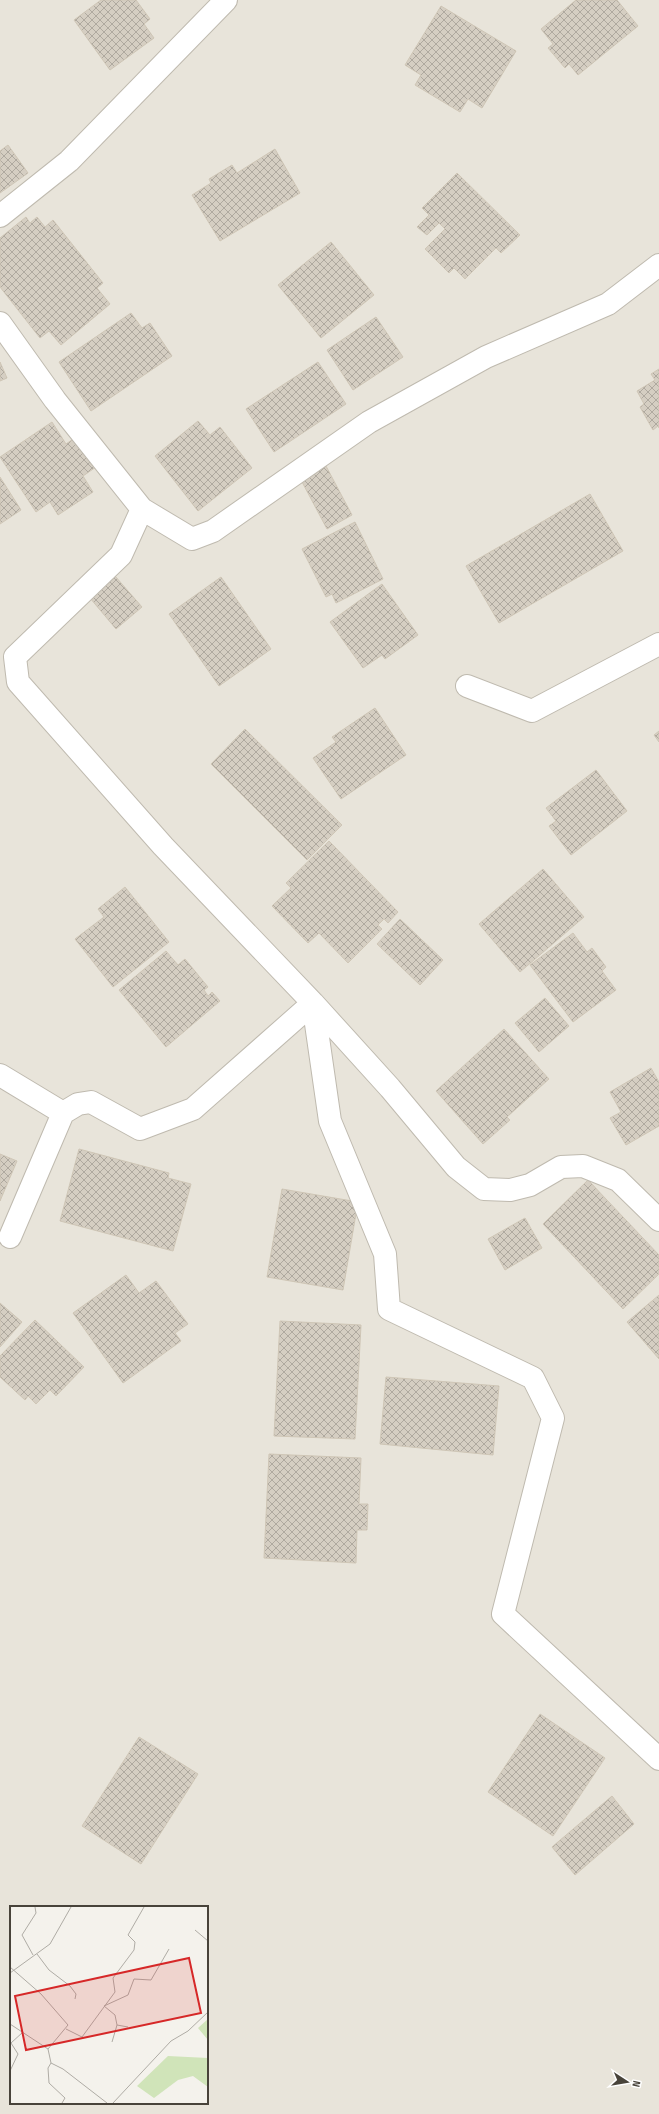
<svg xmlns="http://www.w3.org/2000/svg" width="659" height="2114" viewBox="0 0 659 2114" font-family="'Sofia Sans Condensed',sans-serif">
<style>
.residential{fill:#e8e4da;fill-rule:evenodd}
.building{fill:url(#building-cross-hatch);stroke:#cfc6b6}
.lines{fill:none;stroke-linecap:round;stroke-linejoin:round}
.minor-casing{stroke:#bfbaaf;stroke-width:24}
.minor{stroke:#fff;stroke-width:22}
.inset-road{fill:none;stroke:#afaca5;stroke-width:1}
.view{fill:#d62828;fill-opacity:0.15;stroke:#d62828;stroke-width:2}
.inset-edge{fill:none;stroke:#48433a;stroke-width:2}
</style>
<defs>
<pattern id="building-cross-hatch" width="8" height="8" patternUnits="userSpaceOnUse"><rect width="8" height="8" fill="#d5cec2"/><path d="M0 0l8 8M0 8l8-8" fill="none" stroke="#afa99f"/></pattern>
</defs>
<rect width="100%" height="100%" fill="#f4f2ec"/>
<path class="residential" d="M0 0H659V2114H0ZM11 1907H207V2103H11Z"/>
<path class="building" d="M101 0H136L150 19 144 24 154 38 110 70 74 20Z
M576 0H617L638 26 578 75 569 64 565 68 548 48 553 44 541 29Z
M441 6 516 51 482 108 468 99 460 112 415 85 421 75 405 65Z
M8 145 28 173 0 193V151Z
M275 149 300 193 220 241 192 195 211 183 209 179 232 165 237 173Z
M457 173 520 235 501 253 496 248 465 279 454 268 449 273 425 249 445 229 439 223 427 235 417 227 429 215 422 208Z
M26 217 30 223 37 217 45 227 53 220 103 283 97 288 110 304 61 345 49 331 40 338 0 287V238Z
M331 242 374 295 321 338 278 285Z
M131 313 142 328 150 323 172 356 91 411 59 362Z
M376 317 403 357 353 390 327 350Z
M0 362 7 378 0 381Z
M318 362 346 404 274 452 246 409Z
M659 369V428L658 426 653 430 640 407 644 404 637 391 655 380 651 374Z
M198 421 210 435 220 427 252 468 198 511 155 456Z
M52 422 66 444 76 437 96 467 83 476 93 492 58 515 50 502 36 512 0 457Z
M326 466 352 515 327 529 301 480Z
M0 477 21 510 0 524Z
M590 494 623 551 499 623 466 566Z
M355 522 383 579 336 603 332 594 326 597 302 549Z
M115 576 142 607 116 629 90 598Z
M221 577 271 649 219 686 169 614Z
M382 584 418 635 385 659 382 655 363 668 330 622Z
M375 708 406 755 341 799 313 758 336 742 332 737Z
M245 729 342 825 307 860 211 764Z
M659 731V742L654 735Z
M596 770 627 811 571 855 549 826 556 821 546 808Z
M329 841 398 912 388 923 384 919 378 925 382 929 348 963 319 933 308 943 272 906 291 888 286 883Z
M543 869 584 917 520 972 479 924Z
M125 887 169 942 113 987 75 939 104 917 98 909Z
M400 919 443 960 420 985 377 944Z
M573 933 587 952 592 948 606 967 602 971 616 990 573 1022 530 965Z
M166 951 178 965 185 959 208 987 204 990 208 996 212 992 220 1001 166 1047 119 990Z
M545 998 569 1026 539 1052 515 1023Z
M504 1029 549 1079 507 1117 510 1120 483 1144 436 1091Z
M651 1068 659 1082V1126L626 1145 610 1118 621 1112 610 1092Z
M79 1149 169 1173 168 1178 191 1184 173 1251 60 1221Z
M0 1154 17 1161 0 1201Z
M588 1180 659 1255V1274L623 1309 543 1224Z
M282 1189 358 1202 343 1290 267 1277Z
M525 1218 542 1248 505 1270 488 1239Z
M126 1275 139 1293 156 1281 188 1324 175 1333 181 1341 123 1383 73 1313Z
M659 1295V1359L627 1322Z
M0 1303 22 1322 0 1347Z
M35 1320 84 1367 56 1396 50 1390 36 1404 28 1396 25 1400 0 1377V1356Z
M280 1321 361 1325 355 1439 274 1436Z
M386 1377 499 1386 493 1455 380 1444Z
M269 1454 361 1458 359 1504H368L367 1530H357L356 1563 264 1558Z
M540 1714 605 1758 553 1836 488 1792Z
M139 1737 198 1774 141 1864 82 1826Z
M612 1796 634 1824 575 1875 552 1847Z"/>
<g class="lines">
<g class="minor-casing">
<path id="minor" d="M0 216 69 161 226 0
M0 323 55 400 142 509 192 539 213 531 369 422 486 357 608 304 659 265
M142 509 121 555 15 657 18 682 163 846 313 1003 390 1088 456 1167 484 1189 510 1190 530 1185 561 1167 583 1166 618 1180 659 1220
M467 686 532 711 659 644
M313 1003 330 1121 385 1254 389 1309 533 1378 553 1418 503 1614 659 1759
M0 1075 63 1113
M10 1237 63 1113 78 1104 91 1102 140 1129 193 1109 313 1003"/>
</g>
<use href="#minor" class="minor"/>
</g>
<g transform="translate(10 1906)">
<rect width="198" height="198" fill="#f4f2ec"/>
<path d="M198 113V134L188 122ZM158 150 198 152V181L183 170 168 174 144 192 127 180Z" fill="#d0e4b9"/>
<path class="inset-road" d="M185 24 198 35M27 48 39 64 60 80 66 88 65 93M23 49 12 29 26 7 25 1M0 61 31 88 58 119 38 143M0 67 40 38 61 1M94 100 118 89 124 73 141 74 159 43M94 100 105 109 107 119 118 121M0 118 38 143 41 157 53 163 97 197M56 123 72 131 105 86 103 72 124 44 125 36 118 29 134 1M102 136 107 119M41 157 38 162 39 177 55 192 52 197M0 165 8 148 1 137 13 126M103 197 161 135 178 125 198 106"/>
<path class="view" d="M179 52 191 107 16 144 5 90Z"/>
<rect width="198" height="198" class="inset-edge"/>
</g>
<g transform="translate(627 2082) rotate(102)" stroke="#ffffff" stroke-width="3" paint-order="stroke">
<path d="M0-3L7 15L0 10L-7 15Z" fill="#48433a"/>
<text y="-6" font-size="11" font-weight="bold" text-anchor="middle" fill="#48433a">N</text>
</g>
</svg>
